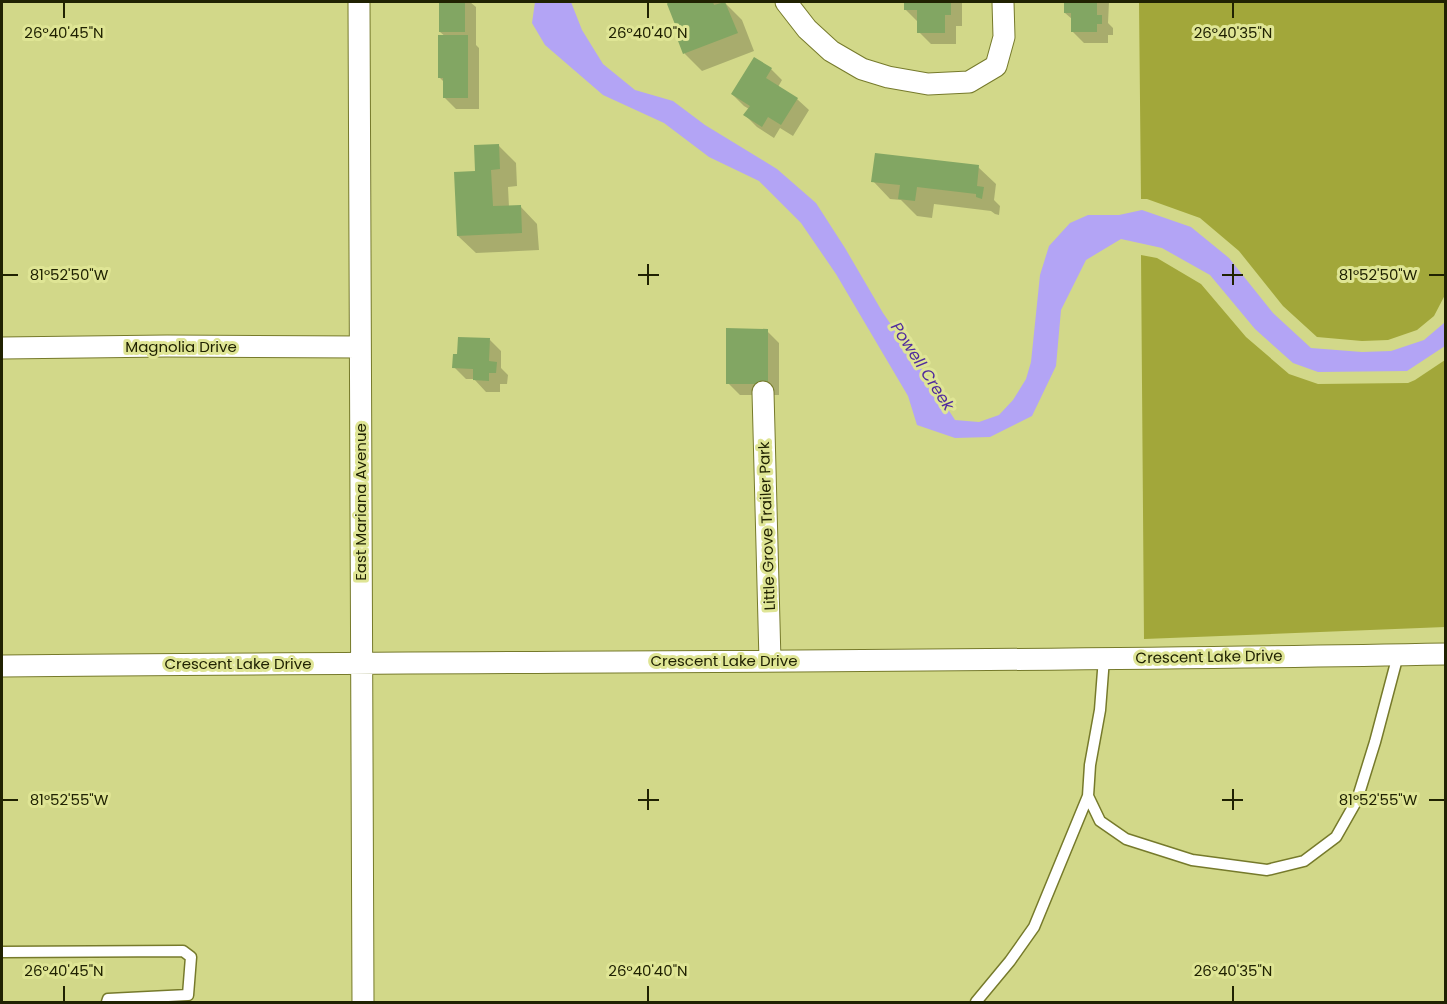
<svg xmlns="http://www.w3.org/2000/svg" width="1447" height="1004" viewBox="0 0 1447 1004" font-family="Poppins,sans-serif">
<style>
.green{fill:#a2a73a}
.water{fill:#b3a4f5}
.shadow{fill:#0003}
.building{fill:#82a663}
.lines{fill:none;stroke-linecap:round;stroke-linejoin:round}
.lane-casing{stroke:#767a2b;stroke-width:13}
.street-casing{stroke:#767a2b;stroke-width:23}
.lane{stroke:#fff;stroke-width:10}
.street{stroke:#fff;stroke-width:21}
.ticks{fill:none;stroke:#202202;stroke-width:2}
.labels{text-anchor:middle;stroke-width:6;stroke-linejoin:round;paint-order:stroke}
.street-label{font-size:15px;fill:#202202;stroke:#dfe595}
.water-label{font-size:16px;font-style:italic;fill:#502b9d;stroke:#dfe595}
.ticks-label{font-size:15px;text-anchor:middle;fill:#202202;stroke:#dfe595;stroke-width:6;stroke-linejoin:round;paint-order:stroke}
</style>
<rect width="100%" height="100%" fill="#d2d889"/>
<path class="green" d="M1139 2H1445L1446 293 1434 316 1417 330 1388 340 1362 341 1317 337 1283 306 1239 251 1200 218 1147 199H1141Z
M1141 255 1157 258 1201 284 1246 337 1289 374 1318 384 1408 383 1415 380 1445 360V627L1144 639Z"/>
<path class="water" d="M535 2H571L582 30 603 64 635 90 673 101 705 125 777 169 816 203 845 248 883 313 928 378 955 420 979 422 999 415 1013 400 1026 379 1031 362 1040 275 1049 246 1070 223 1088 215H1119L1142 210 1191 227 1229 258 1273 313 1311 348 1362 352 1391 351 1424 340 1444 323 1445 319V346L1407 371 1318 372 1293 363 1255 329 1210 275 1162 248 1121 239 1086 260 1061 310 1056 366 1032 416 990 437 955 438 917 425 908 396 836 274 801 223 759 181 709 157 664 123 603 95 545 45 532 23Z"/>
<path class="shadow" d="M440 2H470L476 7V45L479 48V109H456L444 97V82L440 78 446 37 440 32Z
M669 2H722L723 3H725L742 20 754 51 702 71 685 54 677 34 680 33 668 4Z
M905 2H962V26H956V44H931L919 32V21H917L905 9Z
M1065 2H1109L1108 23 1113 28V35H1108V43H1084L1072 31V19L1065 13Z
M771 69 782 80 778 87 797 99 809 110 793 136 780 128 774 138 757 127 745 115 749 109 744 106 732 94Z
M499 146 516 163 517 186 508 187 509 207 520 206 537 224 539 250 476 253 458 236 477 172Z
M978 167 996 184 994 200 1000 206 999 215 995 214 991 211 934 204 932 218 917 216 901 200 890 199 873 181Z
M767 331 779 343V395H740L728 383Z
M490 340 501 351V368L508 375 507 384H500V392H486L474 379H466L454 367Z"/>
<path class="building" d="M439 2H465V32H439Z
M668 2H713L714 5 725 2 738 33 683 54 675 33 678 32 667 4Z
M904 2H951V15H945V33H917V10H904Z
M1064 2H1097V15H1102V24H1097V32H1071V13H1064Z
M438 35H468V98H443V78H438Z
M754 57 772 68 766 78 798 98 781 125 768 117 762 127 743 115 750 106 731 94Z
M499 144 500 169 491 170 493 206 521 205 522 233 457 236 454 172 475 171 474 145Z
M875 153 979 165 977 186 984 187 982 199 976 197V194L917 187 915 201 898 199 900 185 871 182Z
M726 328 768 329V384H726Z
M458 337 490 338 489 361 497 362 496 373H489V381L473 380V369L452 368 453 354H457Z"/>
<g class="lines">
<g class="lane-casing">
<path id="lane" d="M1104 658 1100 710 1090 765 1088 796 1100 821 1126 839 1192 860 1267 870 1304 861 1336 837 1357 800 1375 742 1398 655
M2 952 183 951 191 957 188 995 108 999 107 1002
M976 1002 1010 961 1034 927 1088 796"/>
</g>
<g class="street-casing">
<path id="street" d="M359 2 363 1002
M786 2 807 29 831 51 862 69 888 77 928 84 969 82 996 66 1004 37 1003 2
M2 348 167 346 360 347
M763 392 770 661
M2 666C483 661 964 663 1446 654"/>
</g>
<use href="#lane" class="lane"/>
<use href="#street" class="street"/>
</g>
<path class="ticks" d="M64 3V18M648 3V18M1233 3V18M648 264V285M1233 264V285M3 275H18M638 275H659M1222 275H1243M1429 275H1444M648 789V810M1233 789V810M3 800H18M638 800H659M1222 800H1243M1429 800H1444M64 986V1001M648 986V1001M1233 986V1001"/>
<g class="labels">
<g class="street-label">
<text x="181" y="352">Magnolia Drive</text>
<text transform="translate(361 502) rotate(-90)" y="5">East Mariana Avenue</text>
<text transform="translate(767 526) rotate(-92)" y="5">Little Grove Trailer Park</text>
<text transform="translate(1209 657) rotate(-1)" y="5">Crescent Lake Drive</text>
<text x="724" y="666">Crescent Lake Drive</text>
<text x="238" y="669">Crescent Lake Drive</text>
</g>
<g class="water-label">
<text transform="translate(923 366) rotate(57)" y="6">Powell Creek</text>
</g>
</g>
<g class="ticks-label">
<text x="64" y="38">26°40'45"N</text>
<text x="648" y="38">26°40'40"N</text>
<text x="1233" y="38">26°40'35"N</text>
<text x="1378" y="280">81°52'50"W</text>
<text x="69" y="280">81°52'50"W</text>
<text x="1378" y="805">81°52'55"W</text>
<text x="69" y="805">81°52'55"W</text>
<text x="64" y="976">26°40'45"N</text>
<text x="648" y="976">26°40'40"N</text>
<text x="1233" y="976">26°40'35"N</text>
</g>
<rect width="1447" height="1004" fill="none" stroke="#202202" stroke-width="6"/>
</svg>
